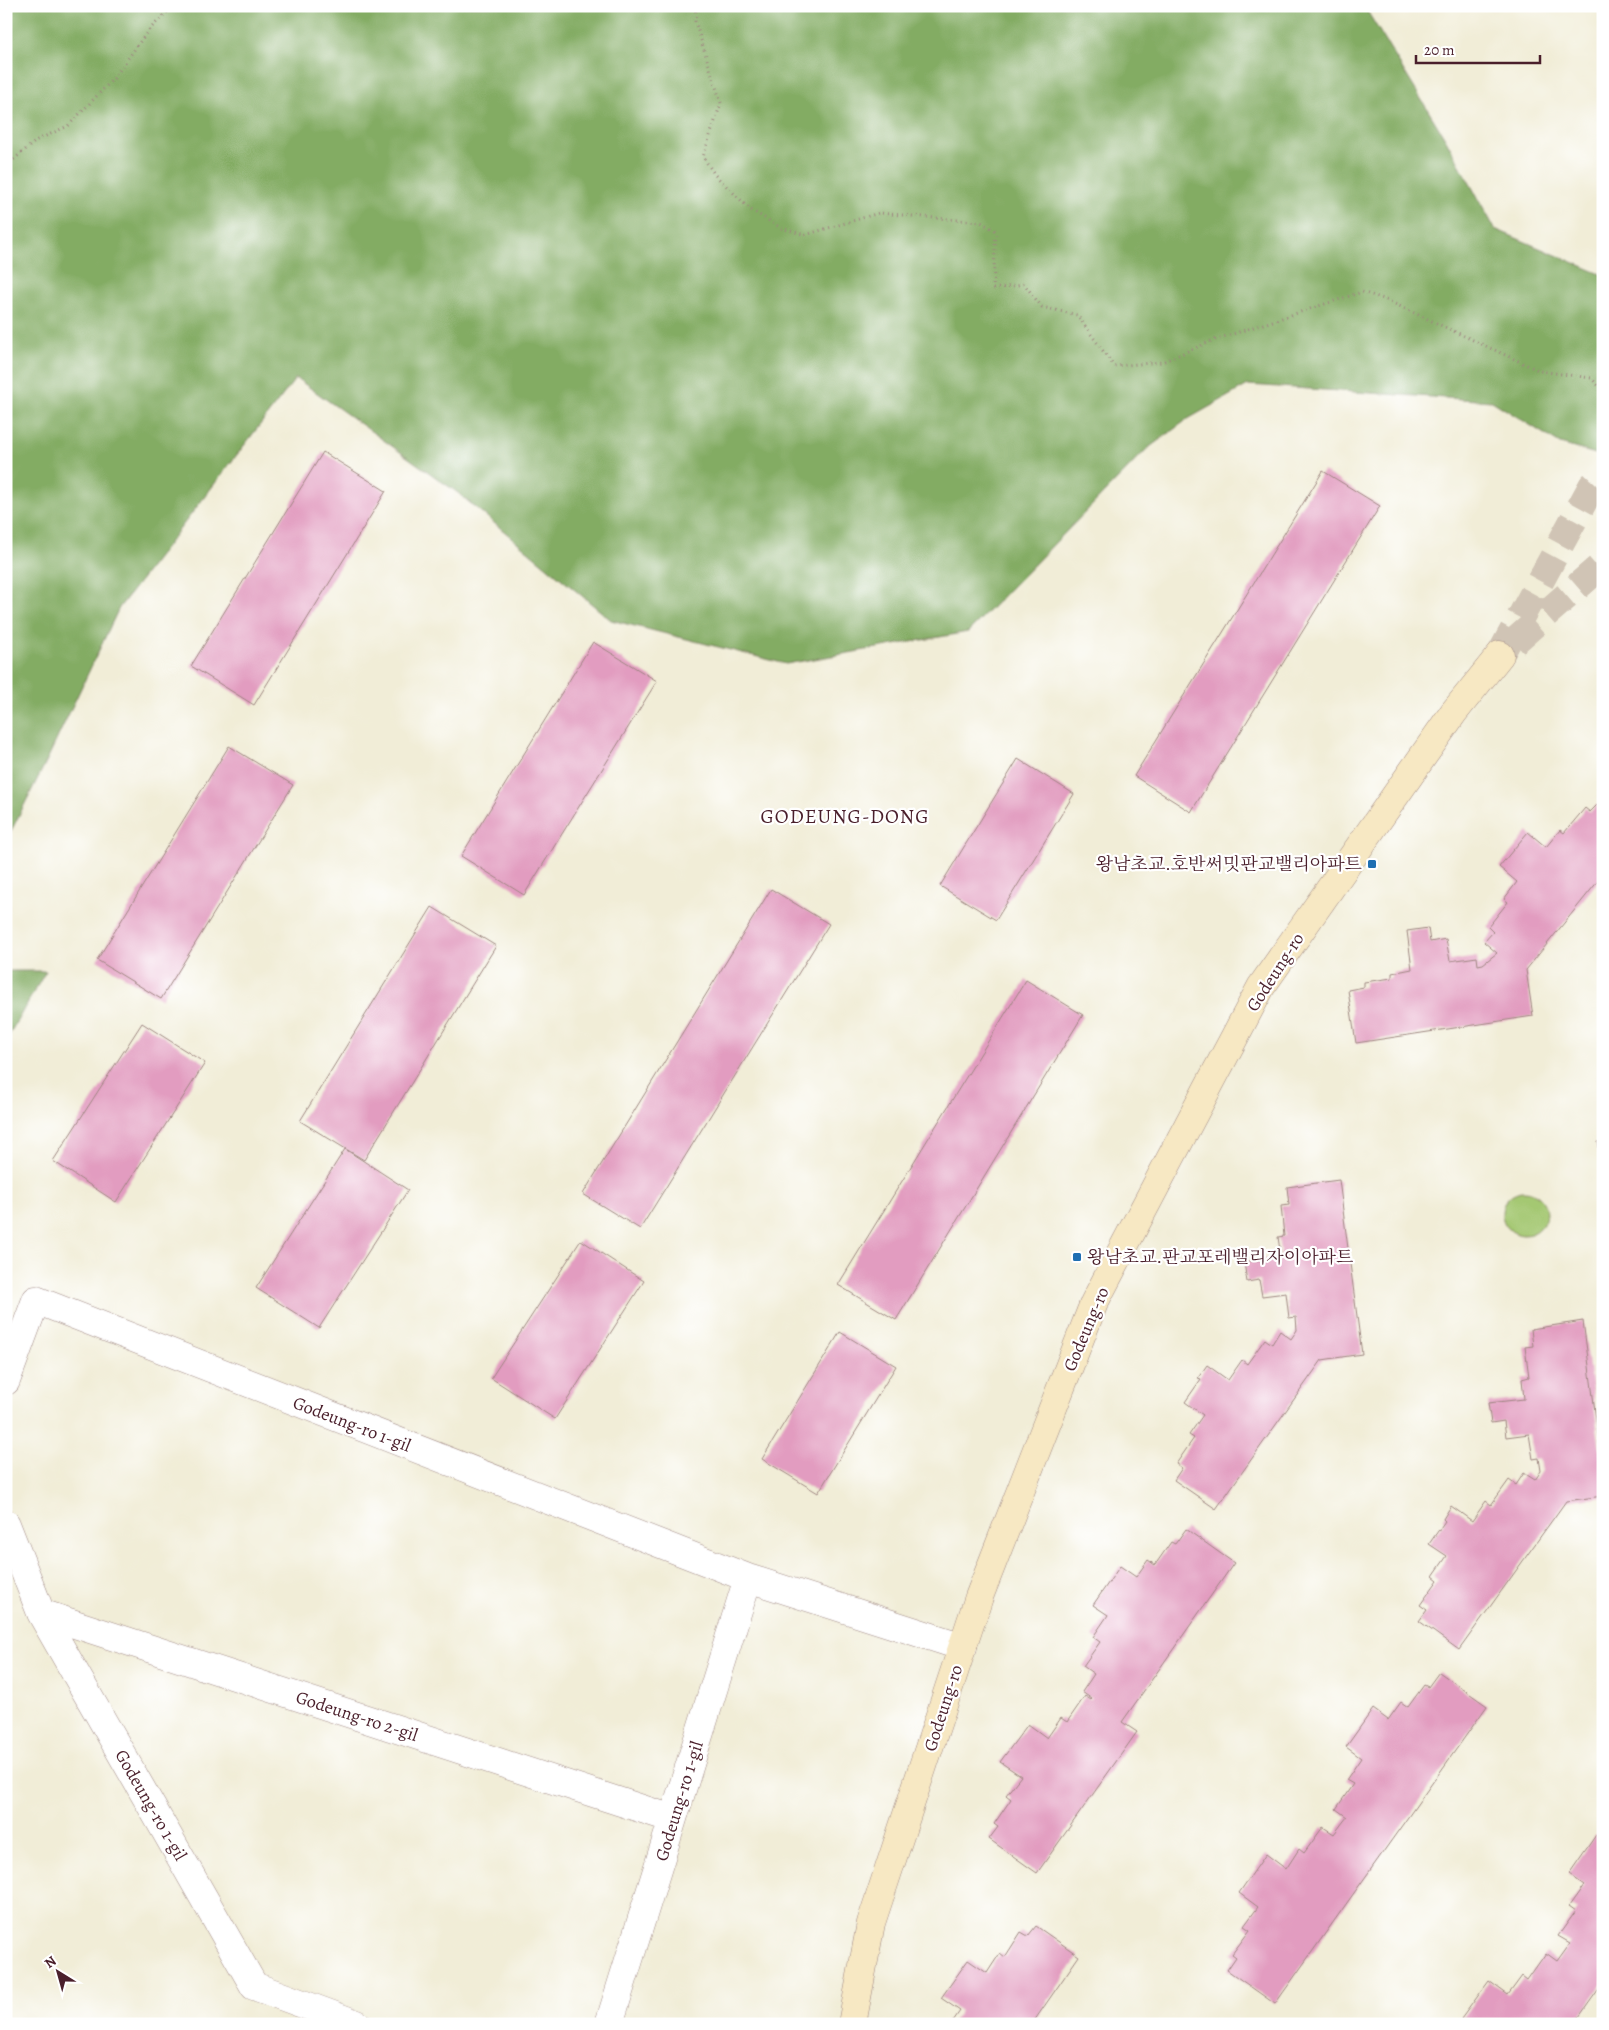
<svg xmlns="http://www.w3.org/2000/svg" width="1609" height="2030" viewBox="0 0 1609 2030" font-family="Alegreya,'Noto Serif KR',serif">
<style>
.green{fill:#a4c872;stroke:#77744e}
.forest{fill:#83ac64;stroke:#666648}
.building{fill:#e29cc0}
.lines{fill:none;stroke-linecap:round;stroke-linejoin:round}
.secondary-tunnel{stroke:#d0c4b5;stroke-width:28;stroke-dasharray:28 14;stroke-linecap:butt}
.street-casing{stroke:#9e8681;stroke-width:29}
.secondary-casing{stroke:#9e8681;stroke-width:29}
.path{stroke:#9e8681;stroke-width:3;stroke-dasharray:1 4;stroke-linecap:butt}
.street{stroke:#fff;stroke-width:28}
.secondary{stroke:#f7e8c3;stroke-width:28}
.poi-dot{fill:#1f6fb2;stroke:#fff;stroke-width:2}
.labels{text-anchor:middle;stroke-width:4.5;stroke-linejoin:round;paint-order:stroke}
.poi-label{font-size:18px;fill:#4a1f2b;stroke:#fff;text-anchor:end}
.street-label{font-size:18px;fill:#4a1f2b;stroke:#fff}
.quarter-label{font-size:20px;letter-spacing:1px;fill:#4a1f2b;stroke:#fff}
</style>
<rect width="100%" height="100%" fill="#fff"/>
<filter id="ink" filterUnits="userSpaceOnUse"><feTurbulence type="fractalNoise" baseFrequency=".02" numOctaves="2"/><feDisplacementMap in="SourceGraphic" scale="10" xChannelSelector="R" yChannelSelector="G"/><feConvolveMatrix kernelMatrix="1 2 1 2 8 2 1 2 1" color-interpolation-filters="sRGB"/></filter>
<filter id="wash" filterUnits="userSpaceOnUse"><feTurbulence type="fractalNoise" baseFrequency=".0096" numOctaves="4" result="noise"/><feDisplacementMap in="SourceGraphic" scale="20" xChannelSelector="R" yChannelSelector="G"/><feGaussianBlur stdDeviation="1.12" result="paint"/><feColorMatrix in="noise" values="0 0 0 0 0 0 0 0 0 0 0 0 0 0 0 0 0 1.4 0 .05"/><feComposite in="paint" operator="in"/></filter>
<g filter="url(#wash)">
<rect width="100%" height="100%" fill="#f1edd7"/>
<path class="green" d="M1502 1213a22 22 0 1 1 44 0a22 22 0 1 1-44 0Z"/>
<path class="forest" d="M6 6H1364L1445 138 1495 229 1603 275V456L1560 444 1492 401 1248 385 1188 419 1147 449 968 632 786 664 611 620 458 493 296 378 119 608 46 762 6 841Z
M6 971H46L6 1040Z"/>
<g id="blocks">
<path class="building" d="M323 452 386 491 254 705 191 666Z
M1323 471 1380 506 1191 812 1134 776Z
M593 642 657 681 524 895 461 856Z
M229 746 293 785 161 999 97 960Z
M1018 759 1074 794 996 920 940 886Z
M1597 805 1603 810V875L1526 970 1533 1016 1356 1043 1348 990 1364 987V982L1392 978V973L1412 969 1407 931 1428 928 1430 942 1446 939 1450 961 1477 957 1478 965 1483 964 1497 953 1484 942 1493 932 1488 927 1508 902 1504 899 1517 882 1499 867 1528 832 1546 847 1560 830 1564 833 1585 808 1590 812Z
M771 889 829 924 640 1229 583 1194Z
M432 907 496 946 364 1160 300 1121Z
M1026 980 1083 1015 896 1320 838 1285Z
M142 1023 205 1063 116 1202 53 1161Z
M1603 1141V1166H1602L1598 1142Z
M345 1149 408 1190 319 1328 256 1288Z
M1339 1180 1362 1354 1322 1360 1216 1509 1174 1480 1182 1468 1176 1464 1194 1438 1189 1435 1203 1415 1185 1402 1201 1379 1198 1378 1207 1365 1228 1380 1242 1360 1247 1364 1265 1339 1272 1344 1280 1331 1291 1339 1297 1330 1296 1317 1289 1318 1286 1293 1262 1296 1259 1280 1247 1282 1244 1262 1281 1257 1278 1237 1284 1236 1281 1206 1289 1205 1287 1187Z
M581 1240 644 1281 555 1419 491 1378Z
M1583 1321 1603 1472V1496L1566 1501 1459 1650 1419 1621 1427 1610 1420 1605 1438 1580 1433 1576 1447 1556 1429 1544 1445 1521 1443 1519 1451 1506 1472 1521 1486 1501 1491 1505 1509 1480 1516 1485 1524 1473 1535 1480 1541 1471 1539 1458 1533 1459 1529 1434 1506 1437 1504 1421 1491 1423 1488 1403 1524 1399 1522 1379 1529 1377 1525 1347 1533 1346 1531 1329Z
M840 1332 896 1366 818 1493 762 1459Z
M1186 1529 1234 1563 1122 1722 1137 1732 1037 1873 989 1839 998 1827 994 1824 1011 1799 1006 1795 1021 1776 1000 1762 1028 1724 1047 1738 1061 1718 1067 1722 1085 1696 1091 1700 1092 1699 1082 1692 1094 1674 1083 1666 1100 1642 1093 1637 1108 1615 1093 1605 1120 1566 1136 1577 1148 1560 1155 1565 1171 1542 1175 1544Z
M1439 1672 1487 1706 1275 2004 1227 1970 1236 1957 1232 1954 1250 1930 1244 1926 1258 1907 1239 1893 1266 1854 1286 1869 1299 1849 1304 1853 1323 1827 1334 1834 1347 1817 1336 1809 1353 1784 1346 1780 1361 1758 1346 1747 1373 1709 1388 1720 1401 1702 1408 1707 1424 1685 1428 1687Z
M1596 1835 1603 1841V1983L1574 2024H1468L1461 2019 1489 1981 1508 1995 1522 1976 1527 1980 1546 1953 1557 1961 1570 1943 1558 1936 1576 1911 1569 1906 1584 1885 1569 1874Z
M1036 1926 1079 1956 1032 2024H951L960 2011 941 1998 968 1960 987 1973 1000 1953 1005 1957 1021 1932 1028 1936Z"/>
</g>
</g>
<g filter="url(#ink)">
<use href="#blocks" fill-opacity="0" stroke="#9e8681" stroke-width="1"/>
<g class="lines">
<path class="secondary-tunnel" d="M1514 642 1603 564
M1500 655 1592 486 1603 474"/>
<g class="street-casing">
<path id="street" d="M6 1381 36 1300 748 1578 609 2024
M6 1524 41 1613 254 1986 357 2024
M748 1578 963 1647
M41 1613 673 1819"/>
</g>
<g class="secondary-casing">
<path id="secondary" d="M852 2024 871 1923 979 1597 1094 1303 1261 987 1454 712 1500 655"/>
</g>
<path class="path" d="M696 6 695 21 721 103 703 157 715 175 751 210 781 228 805 235 879 213 981 222 996 231 993 289 1024 284 1042 307 1077 315 1114 366 1162 362 1214 340 1362 292 1384 299 1540 371 1591 378 1603 390
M6 166 37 140 68 126 114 78 147 32 173 6"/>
<use href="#street" class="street"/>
<use href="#secondary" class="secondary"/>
</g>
</g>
<g class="poi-dot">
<rect x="1367" y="859" width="10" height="10" rx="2.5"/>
<rect x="1072" y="1252" width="10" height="10" rx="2.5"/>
</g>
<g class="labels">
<g class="poi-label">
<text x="1362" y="870">왕남초교.호반써밋판교밸리아파트</text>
<text x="1087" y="1263" text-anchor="start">왕남초교.판교포레밸리자이아파트</text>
</g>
<g class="street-label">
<text transform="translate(1275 972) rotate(-57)" y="6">Godeung-ro</text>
<text transform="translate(1086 1329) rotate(-67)" y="6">Godeung-ro</text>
<text transform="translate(352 1424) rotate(21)" y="6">Godeung-ro 1-gil</text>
<text transform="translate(943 1708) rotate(-72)" y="6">Godeung-ro</text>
<text transform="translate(357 1716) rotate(18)" y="6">Godeung-ro 2-gil</text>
<text transform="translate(679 1801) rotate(-73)" y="6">Godeung-ro 1-gil</text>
<text transform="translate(151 1805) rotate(60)" y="6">Godeung-ro 1-gil</text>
</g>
<g class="quarter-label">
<text x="845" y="823">GODEUNG-DONG</text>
</g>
</g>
<rect width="1609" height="2030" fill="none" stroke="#fff" stroke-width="25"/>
<g transform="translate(58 1972) rotate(323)" stroke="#ffffff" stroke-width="4" paint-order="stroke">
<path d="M0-4L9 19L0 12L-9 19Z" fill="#4a1f2b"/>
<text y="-8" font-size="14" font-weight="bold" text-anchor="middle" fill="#4a1f2b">N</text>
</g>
<path d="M1416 55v8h124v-8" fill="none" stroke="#4a1f2b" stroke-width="2.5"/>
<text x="1424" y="55" font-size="15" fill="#4a1f2b" stroke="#ffffff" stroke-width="4" paint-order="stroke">20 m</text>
</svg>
